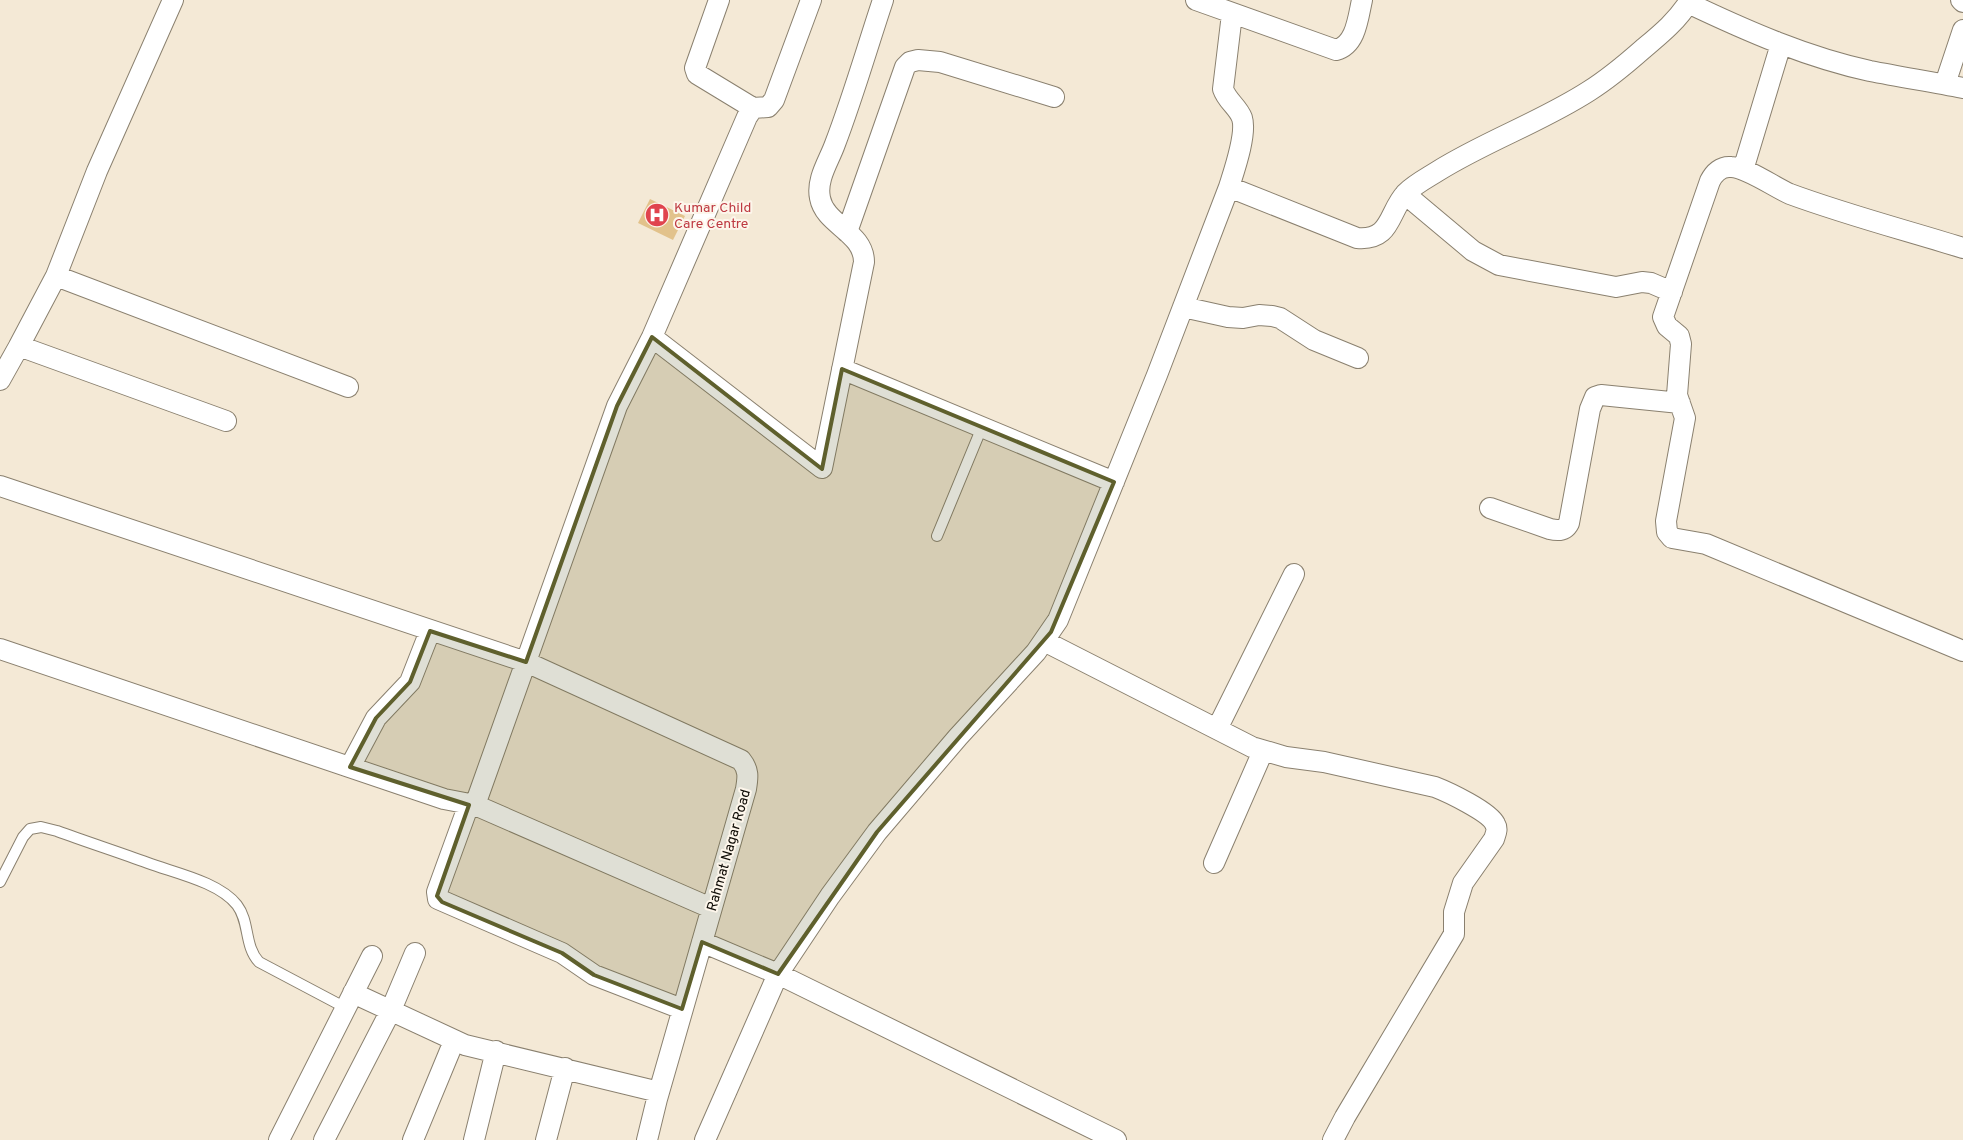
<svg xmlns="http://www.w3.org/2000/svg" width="1963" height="1140" viewBox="0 0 1963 1140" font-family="Overpass,sans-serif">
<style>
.building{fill:#e2c28b}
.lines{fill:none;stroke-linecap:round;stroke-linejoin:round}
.lane-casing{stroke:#8a806f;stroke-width:12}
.street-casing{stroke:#8a806f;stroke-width:22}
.lane{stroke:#fff;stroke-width:10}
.street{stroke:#fff;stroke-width:20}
.marked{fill:#5f602d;fill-opacity:0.2;stroke:#5f602d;stroke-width:4;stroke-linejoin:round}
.labels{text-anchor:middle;stroke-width:4;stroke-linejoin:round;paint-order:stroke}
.health-label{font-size:14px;fill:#be3a42;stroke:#fdf6eb;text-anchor:start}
.street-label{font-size:14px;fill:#100d07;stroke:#fdf6eb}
</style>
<rect width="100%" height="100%" fill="#f4e9d6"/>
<path class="building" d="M650 199 685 216 673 240 638 223Z"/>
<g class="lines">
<g class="lane-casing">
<path id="lane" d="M937 536 982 427
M0 882 23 837 30 829 41 827 57 831C87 842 118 852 148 863 175 873 219 882 237 905 250 922 244 946 259 962L346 1008"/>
</g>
<g class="street-casing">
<path id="street" d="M719 0 695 68 697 74 753 108
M1196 0 1336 50C1356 45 1358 18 1362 0
M1961 0 1963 2
M1688 3C1747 31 1806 57 1870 71 1901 77 1932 82 1963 88
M1232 14 1223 89C1227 101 1238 107 1242 118 1247 134 1234 171 1229 187L1357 238C1392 241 1388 212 1406 193 1415 184 1427 178 1438 171 1486 141 1541 122 1589 91 1608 79 1626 64 1643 49 1661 34 1678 20 1690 0
M1945 84 1963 30
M1743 170 1781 44
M1405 194 1473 251 1499 265 1616 287 1642 282 1651 283 1672 292
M847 232 905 67 910 62 918 60 940 62 1054 97
M1963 248C1905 230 1847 215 1790 194 1774 187 1746 167 1731 167 1721 166 1714 173 1710 181L1663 317 1667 326 1679 336 1681 344 1677 395 1685 418 1666 521 1667 532 1672 538 1706 544 1963 651
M56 276 348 387
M1183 307 1228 317 1243 318 1259 315 1272 316 1280 318 1314 340 1358 358
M652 337 822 468 864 262C864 232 825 225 820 198 816 179 829 161 835 144 853 97 867 48 883 0
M19 346 56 276 97 171 173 0
M842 369 1114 482
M0 380 19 346 226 421
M0 486 526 662 741 760C749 770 748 777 746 789L657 1099 647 1140
M1490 508 1550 529C1558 531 1565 531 1569 523L1590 409 1595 397 1601 395 1680 403
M1044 641 1252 747 1286 757 1324 762 1435 787C1448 792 1490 812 1495 824 1498 829 1496 833 1494 839L1463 883 1454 912V934L1345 1117 1333 1140
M0 649 444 799 475 805 617 406 652 337 747 117 753 108 768 107 774 100 811 0
M1217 729 1294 574
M350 767 376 718 410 682 430 631
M469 804 437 892 438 899 562 953 594 975 682 1009
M475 805 711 908
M1214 863 1263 751
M702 942 778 974 1116 1140
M353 993 465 1045 659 1092
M279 1140 372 956
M324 1140 391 1010 415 953
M413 1140 454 1041
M474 1140 496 1051
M546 1140 565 1068
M705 1140 778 974 830 896 877 832 958 737 1036 652 1058 620 1157 375 1229 187"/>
</g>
<use href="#lane" class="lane"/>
<use href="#street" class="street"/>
</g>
<path class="marked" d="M652 337 822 469 842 369 1114 482 1051 632 877 832 778 974 702 942 682 1009 594 975 562 953 442 902 437 896 469 805 350 767 376 718 410 682 430 631 526 662 617 406Z"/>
<defs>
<g id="hospital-disc" transform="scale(1.25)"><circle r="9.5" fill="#e0444e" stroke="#fdf6eb"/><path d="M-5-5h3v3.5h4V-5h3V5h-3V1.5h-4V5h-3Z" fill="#fff"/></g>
</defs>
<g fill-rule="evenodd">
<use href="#hospital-disc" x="657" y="215"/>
</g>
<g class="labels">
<g class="health-label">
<text x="674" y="212">Kumar Child<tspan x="674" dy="16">Care Centre</tspan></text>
</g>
<g class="street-label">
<text transform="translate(728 850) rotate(-74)" y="5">Rahmat Nagar Road</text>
</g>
</g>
</svg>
